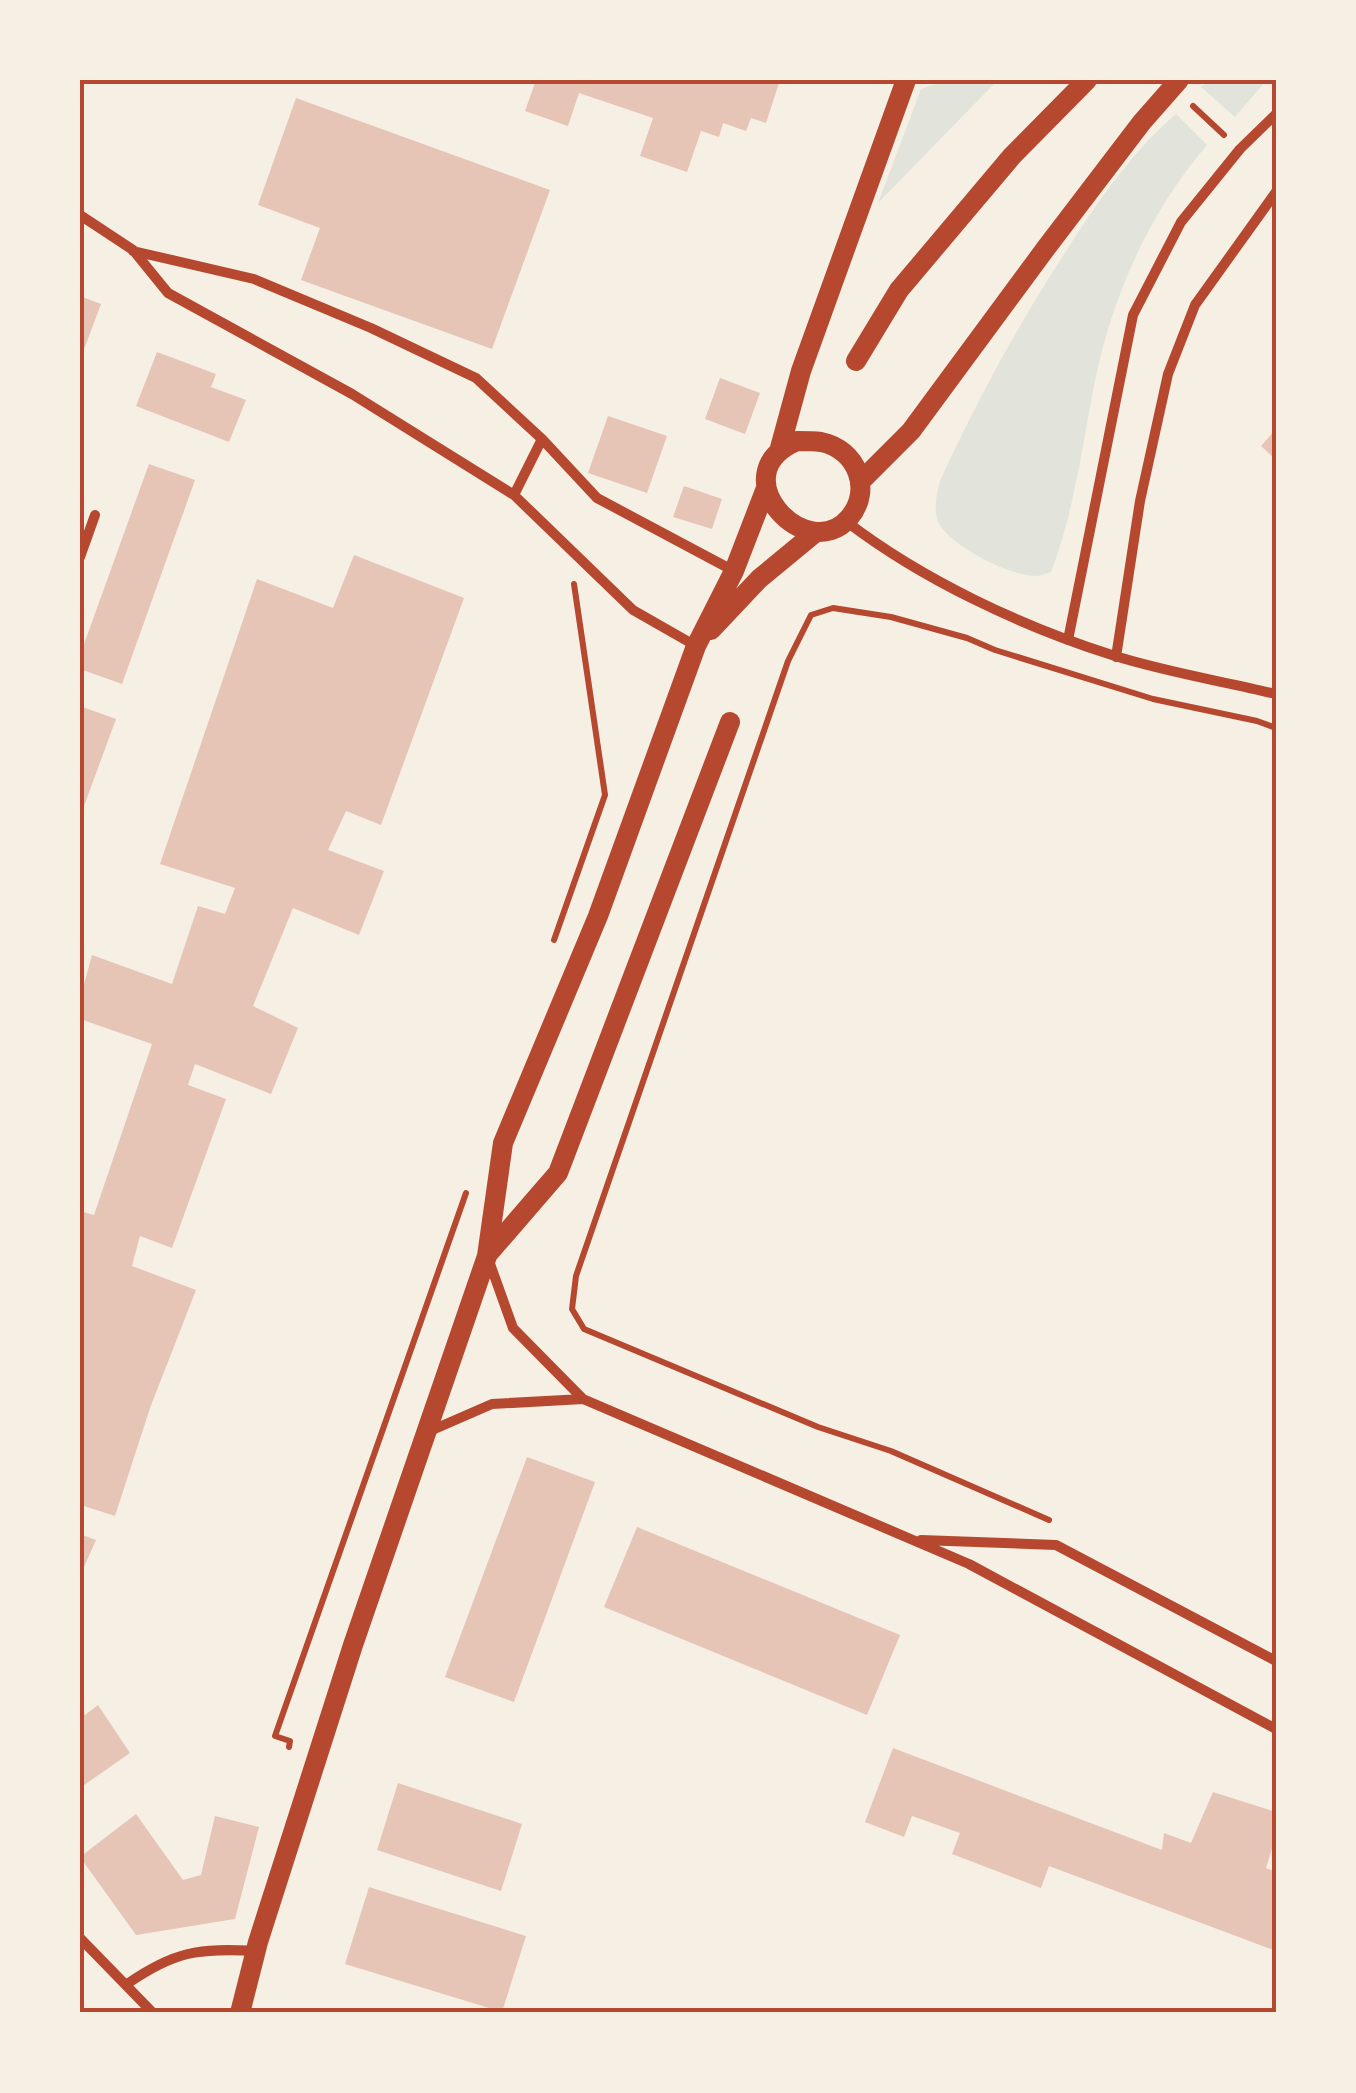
<svg xmlns="http://www.w3.org/2000/svg" width="1356" height="2093" viewBox="0 0 1356 2093" font-family="'Fira Sans Condensed',sans-serif">
<style>
.green{fill:#e2e4dc}
.building{fill:#e6c5b7}
.lines{fill:none;stroke-linecap:round;stroke-linejoin:round}
.path{stroke:#b5482f;stroke-width:6}
.minor{stroke:#b5482f;stroke-width:10}
.secondary{stroke:#b5482f;stroke-width:20}
.neatline{fill:none;stroke:#b5482f;stroke-width:4}
</style>
<rect width="100%" height="100%" fill="#f6efe4"/>
<path class="green" d="M947 80H998L878 203 921 89Z
M1210 80H1267L1235 117 1201 87Z
M1176 114 1207 145C1149 213 1111 298 1094 386 1082 448 1074 512 1051 572 1045 574 1040 576 1035 576 1010 576 947 545 938 521 933 508 937 493 940 481 978 398 1020 321 1070 245 1100 198 1133 151 1176 114Z"/>
<path class="building" d="M536 80 701 81 780 80 766 123 751 118 746 131 723 123 719 137 701 131 687 172 640 156 653 118 579 93 568 126 525 111Z
M296 98 550 190 492 349 301 280 320 228 258 205Z
M80 296 101 304 80 360Z
M157 352 216 374 211 387 246 400 229 442 136 406Z
M720 378 760 393 745 434 705 419Z
M608 416 667 436 647 493 588 473Z
M1276 429V460L1261 446Z
M149 464 195 480 122 684 80 669V655Z
M684 486 722 499 712 529 673 517Z
M354 555 464 598 381 825 346 811 328 850 384 871 359 935 293 908 253 1006 298 1028 271 1094 195 1064 188 1085 226 1099 172 1248 140 1236 132 1266 196 1290 150 1408 115 1516 84 1506 80 1517V1211L94 1215 152 1044 80 1019V999L92 955 172 984 198 906 225 914 235 888 160 864 257 579 333 608Z
M80 706 116 719 80 817Z
M527 1457 595 1482 514 1702 445 1677Z
M637 1527 900 1635 867 1715 604 1607Z
M80 1534 96 1540 80 1576Z
M98 1705 130 1753 80 1788V1708L85 1715Z
M893 1748 1162 1850 1164 1833 1191 1843 1213 1792 1276 1812V1836L1266 1868 1276 1872V1951L1049 1866 1041 1888 952 1854 960 1833 912 1816 904 1837 865 1822Z
M398 1783 522 1824 501 1891 377 1850Z
M136 1814 183 1880 201 1875 215 1816 259 1827 235 1919 136 1935 80 1857Z
M369 1887 526 1936 502 2012 345 1964Z"/>
<g class="lines">
<path class="path" d="M1193 106 1224 135
M554 940 605 795 574 584
M1049 1520 891 1451 818 1427 584 1329 572 1309 576 1276 788 661 811 615 833 608 891 617 967 638 995 650 1153 699 1257 721 1276 728
M289 1747 290 1741 275 1736 466 1193"/>
<path class="minor" d="M80 215 133 250 168 293 352 394 514 495 633 610 696 646
M133 251 254 279 371 328 476 378 542 439 597 498 734 571
M514 495 542 439
M847 522C923 580 1021 626 1112 655 1165 672 1222 681 1276 694
M80 557 95 515
M1068 640 1133 315 1181 222 1240 149 1276 114
M1116 657 1140 501 1168 374 1195 305 1276 192
M489 1261 513 1328 583 1399 969 1564 1276 1729
M430 1431 492 1404 583 1399
M921 1540 1056 1545 1276 1661
M80 1938 153 2013
M127 1984C175 1951 198 1948 256 1951"/>
<path class="secondary" d="M856 361 899 290 1012 156 1087 80
M797 441C805 441 813 441 821 442 857 449 873 490 849 518 807 567 719 474 797 441Z
M780 448 801 371 906 80
M862 480 911 431 1046 248 1142 122 1179 80
M711 630 759 579 816 532
M488 1254 558 1173 730 722
M240 2013 258 1942 353 1645 487 1256 503 1143 598 916 696 646 734 571 766 488"/>
</g>
<rect width="1356" height="2093" fill="none" stroke="#f6efe4" stroke-width="165"/>
<rect x="82" y="82" width="1192" height="1928" class="neatline"/>
</svg>
